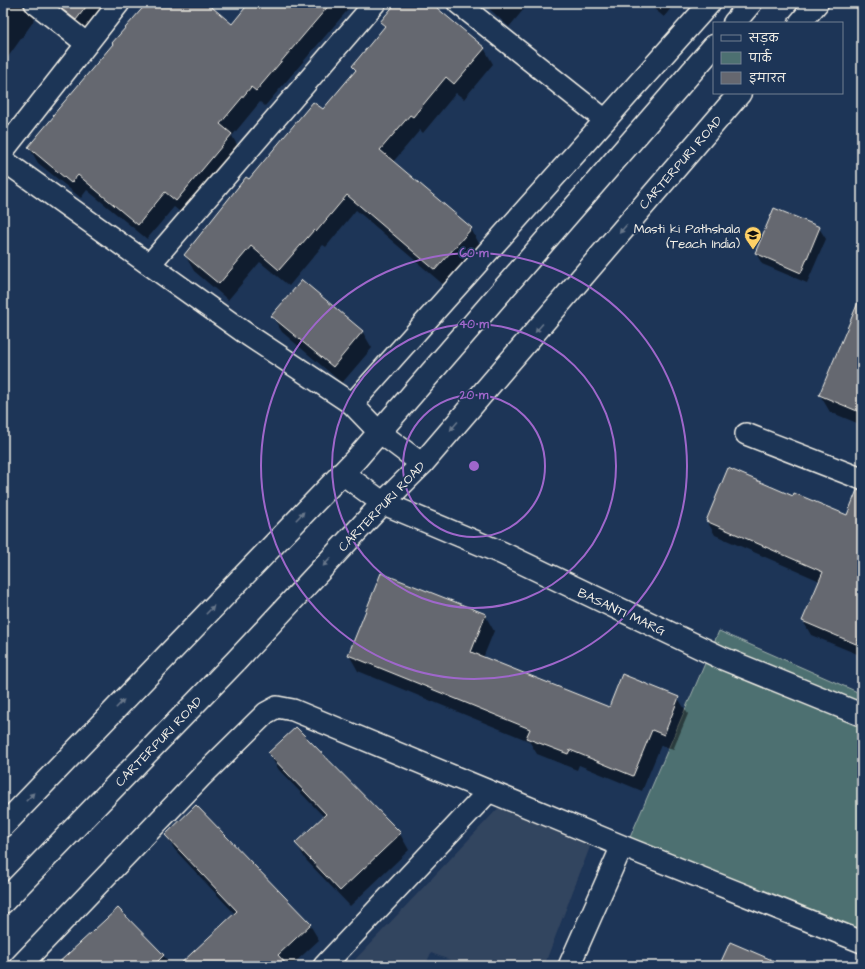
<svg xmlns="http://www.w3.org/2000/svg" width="865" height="969" viewBox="0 0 865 969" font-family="'Architects Daughter','Playpen Sans Deva',sans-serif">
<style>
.built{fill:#33445e}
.green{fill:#4d7071;stroke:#a0b0ac}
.shadow{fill:#0007}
.building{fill:#65676f;stroke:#f4f1e8}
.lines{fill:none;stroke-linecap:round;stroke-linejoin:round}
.street-casing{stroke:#f4f1e8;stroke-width:24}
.secondary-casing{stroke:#f4f1e8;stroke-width:25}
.street{stroke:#1d3557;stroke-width:21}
.secondary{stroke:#1d3557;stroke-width:22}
.oneway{fill:#68778a}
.ring{fill:none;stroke:#9f67cb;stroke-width:2}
.labels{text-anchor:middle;stroke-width:3.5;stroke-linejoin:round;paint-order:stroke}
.street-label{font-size:13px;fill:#f4f1e8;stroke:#1d3557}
.poi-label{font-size:13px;fill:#f4f1e8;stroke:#1d3557;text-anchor:end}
.centre{fill:#9f67cb;stroke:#1d3557;stroke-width:2}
.ring-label{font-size:12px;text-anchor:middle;font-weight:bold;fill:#9f67cb;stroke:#1d3557;stroke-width:3.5;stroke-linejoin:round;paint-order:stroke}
</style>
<rect width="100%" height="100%" fill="#1d3557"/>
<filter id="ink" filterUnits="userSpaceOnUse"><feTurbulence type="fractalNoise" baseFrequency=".025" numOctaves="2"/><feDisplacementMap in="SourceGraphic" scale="8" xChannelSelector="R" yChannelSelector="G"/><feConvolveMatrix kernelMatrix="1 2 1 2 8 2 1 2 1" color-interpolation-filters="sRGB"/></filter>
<g filter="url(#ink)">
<path class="built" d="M505 801 593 839 544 966H466L431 953 425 966H349Z"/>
<path class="green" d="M719 631 862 694V935L628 842Z"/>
<path class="shadow" d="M3 3H110L86 36 35 12 33 22 3 64Z
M147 3H205L232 25 250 3H356L353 6 352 5 265 106 260 102 232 136 240 150 185 216 174 207 147 239 87 190 81 198 38 163 29 147Z
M397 3H429L484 48 493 64 464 99 456 93 423 133 420 130 393 162 471 229 480 245 445 286 356 210 326 247 323 245 289 286 260 262 228 300 194 271 185 255 249 181 323 111 356 72 353 66 385 28 381 22Z
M483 3H529L509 27Z
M647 3H675L664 17Z
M819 228 826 239 807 283 762 264 756 253Z
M272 316 362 331 372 348 342 383 282 332Z
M862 325V425L830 412 820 395Z
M794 497 847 516 862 515V656L811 635 803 621 820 581 715 535 707 521Z
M485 615 494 631 483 658 609 709 678 698 688 714 673 750 661 745 642 791 579 765 577 770 537 754 529 741 358 671 349 655Z
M269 754 400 834 409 850 350 906 306 860 296 843 324 817 279 770Z
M166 835 310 925 319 940 291 966H180L235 914 175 850Z
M118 909 173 966H60Z
M435 961 447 966H433Z"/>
<path class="building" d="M54 3H89L76 20Z
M147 3H207L232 24 249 3H331L256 91 251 87 220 124 232 134 176 201 165 192 138 225 78 175 71 183 28 147 54 116 53 115 113 44 112 43Z
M396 3H431L485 48 454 84 446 77 413 117 410 115 380 150 472 228 435 270 347 195 316 232 314 230 279 270 251 246 219 284 184 255 246 177 249 179 313 102 323 109 356 70 352 66 385 26 380 22Z
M774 208 820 227 801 273 755 253Z
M302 280 363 331 333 367 271 316Z
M862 293V413L819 395Z
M728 468 793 496 794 493 847 515 857 490 862 491V630L856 644 802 621 823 572 706 521Z
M381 573 486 614 471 652 609 707 622 674 679 697 664 735 652 730 633 776 570 750 568 754 526 738 530 729 348 655Z
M296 727 401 833 340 891 295 843 326 814 268 753Z
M196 805 311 924 278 955 288 966H178L237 911 165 835Z
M118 908 164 955 153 966H55Z
M730 942 786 966H719Z"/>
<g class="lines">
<g class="street-casing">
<path id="street" d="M35 3 87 44
M458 3 605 120
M3 151 119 3
M3 160 248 335 352 404 378 431 422 464
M150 264 375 3
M352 404 710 3
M746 434 862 479
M20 966 201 777 266 713 277 707 293 710 622 846 862 942
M324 966 489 791
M569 966 622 846"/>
</g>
<g class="secondary-casing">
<path id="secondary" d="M734 23 751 3
M800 23 817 3
M342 473 383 503 502 553 722 658 862 715
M3 826 357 458 714 46
M3 902 236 661 383 503 422 464 740 93"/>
</g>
<use href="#street" class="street"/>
<use href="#secondary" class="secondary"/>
</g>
<defs><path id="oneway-solid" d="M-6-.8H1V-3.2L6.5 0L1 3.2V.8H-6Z"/></defs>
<g class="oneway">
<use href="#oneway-solid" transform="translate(623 229) rotate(131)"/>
<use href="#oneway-solid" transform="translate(539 328) rotate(131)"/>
<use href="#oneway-solid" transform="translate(454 426) rotate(131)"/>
<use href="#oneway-solid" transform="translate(300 516) rotate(-46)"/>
<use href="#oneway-solid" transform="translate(327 562) rotate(133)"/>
<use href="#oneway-solid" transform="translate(210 610) rotate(-46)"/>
<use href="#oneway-solid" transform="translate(120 704) rotate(-46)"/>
<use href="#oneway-solid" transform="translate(30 797) rotate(-46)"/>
</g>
</g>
<g class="ring">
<circle cx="474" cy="466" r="71"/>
<circle cx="474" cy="466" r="142"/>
<circle cx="474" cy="466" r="213"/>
</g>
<defs>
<g id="school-pin" transform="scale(0.9)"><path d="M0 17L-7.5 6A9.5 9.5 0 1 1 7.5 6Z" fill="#ffd166" stroke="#1d3557"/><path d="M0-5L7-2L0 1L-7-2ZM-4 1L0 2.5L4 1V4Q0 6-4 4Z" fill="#111"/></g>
</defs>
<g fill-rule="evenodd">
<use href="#school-pin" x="753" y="235"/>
</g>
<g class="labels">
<g class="street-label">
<text transform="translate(680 162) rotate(-49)" y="5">CARTERPURI ROAD</text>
<text transform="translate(381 506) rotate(-46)" y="5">CARTERPURI ROAD</text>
<text transform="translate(622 611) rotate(25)" y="5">BASANTI MARG</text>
<text transform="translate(158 741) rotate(-46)" y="5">CARTERPURI ROAD</text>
</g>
<g class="poi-label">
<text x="740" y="233">Masti ki Pathshala<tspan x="740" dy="15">(Teach India)</tspan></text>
</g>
</g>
<circle cx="474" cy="466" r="6" class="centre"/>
<g class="ring-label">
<text x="474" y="257">60 m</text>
<text x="474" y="328">40 m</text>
<text x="474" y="399">20 m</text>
</g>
<rect width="865" height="969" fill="none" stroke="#1d3557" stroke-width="16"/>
<rect x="8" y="8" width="849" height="953" fill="none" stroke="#f4f1e8" stroke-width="1.5" filter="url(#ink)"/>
<rect x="713" y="22" width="130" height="72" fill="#1d3557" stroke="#738091"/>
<rect x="721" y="35" width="20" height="6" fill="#1d3557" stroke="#738091"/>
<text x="749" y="42" font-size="12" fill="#f4f1e8">सड़क</text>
<rect x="721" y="52" width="20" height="12" fill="#4d7071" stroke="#738091"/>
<text x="749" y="62" font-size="12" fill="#f4f1e8">पार्क</text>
<rect x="721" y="72" width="20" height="12" fill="#65676f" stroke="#738091"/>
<text x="749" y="82" font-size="12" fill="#f4f1e8">इमारत</text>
</svg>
